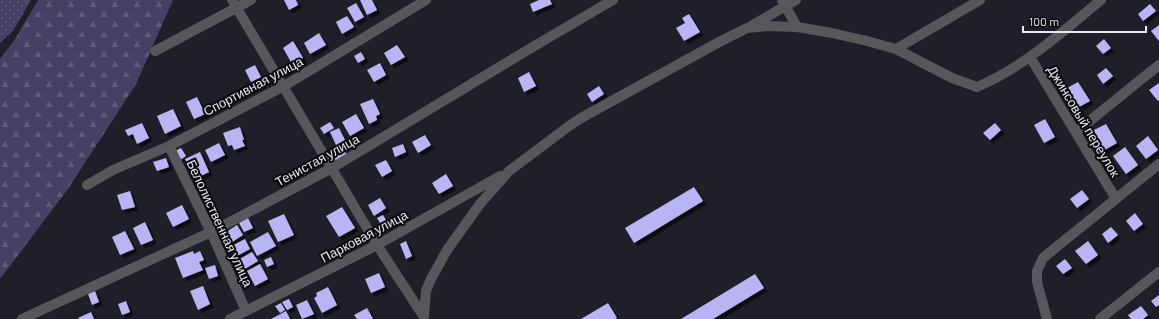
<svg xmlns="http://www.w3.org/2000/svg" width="1159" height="319" viewBox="0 0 1159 319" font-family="Barlow,sans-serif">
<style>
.forest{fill:url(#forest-firs)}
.garden{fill:url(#garden-dots)}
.building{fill:#b9b5f4;filter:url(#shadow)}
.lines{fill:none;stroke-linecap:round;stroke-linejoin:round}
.minor{stroke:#56565b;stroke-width:10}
.labels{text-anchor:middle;stroke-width:4;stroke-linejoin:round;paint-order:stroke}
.street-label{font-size:13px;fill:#e9e9f0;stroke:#09090e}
</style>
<defs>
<pattern id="forest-firs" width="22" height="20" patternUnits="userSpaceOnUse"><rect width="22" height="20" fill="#444164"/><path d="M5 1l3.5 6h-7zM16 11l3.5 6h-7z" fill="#5f5c7a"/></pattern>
<pattern id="garden-dots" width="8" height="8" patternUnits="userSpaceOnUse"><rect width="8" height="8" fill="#444164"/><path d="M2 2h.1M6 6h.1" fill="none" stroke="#5f5c7a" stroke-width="1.8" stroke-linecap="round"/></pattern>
<filter id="shadow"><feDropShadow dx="3.5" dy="3.5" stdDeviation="0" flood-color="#0009"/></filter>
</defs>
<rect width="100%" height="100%" fill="#1f1f29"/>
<path class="forest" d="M38 0H173L136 84 68 189 0 279V59L15 39Z"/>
<path class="garden" d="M0 0H31L13 31 0 43Z"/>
<path class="building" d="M284 0H296L298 5 289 10Z
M360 0H372L377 10 367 15Z
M539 0H550L552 4 533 12 530 4Z
M356 3 364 17 355 22 347 8Z
M1150 4 1156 11 1143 21 1138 14Z
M689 14 700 32 684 41 676 28 685 23 682 18Z
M347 16 354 27 342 34 336 22Z
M1159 25V41L1151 31Z
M319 33 326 45 310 54 304 43Z
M1104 39 1111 48 1103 54 1096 46Z
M293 41 303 58 292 64 283 48Z
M397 45 405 57 391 65 384 53Z
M361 52 365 59 358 63 354 56Z
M380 63 386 75 374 82 367 70Z
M255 65 261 77 251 82 245 70Z
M1106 68 1113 76 1103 84 1097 75Z
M529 72 536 86 524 92 518 78Z
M1078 82 1090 101 1079 107 1067 88Z
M1159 83V100L1158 101 1149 90Z
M599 86 604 94 592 102 587 94Z
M197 97 205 114 194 119 186 102Z
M373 99 380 114 376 116 377 120 369 124 360 104Z
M173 109 181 126 165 134 157 116Z
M356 114 364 128 350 136 342 122Z
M1045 119 1055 137 1044 143 1034 125Z
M330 122 334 128 324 134 320 128Z
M142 123 149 138 137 144 133 134 128 136 125 130Z
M995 123 1001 130 990 140 983 133Z
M1106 124 1117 143 1101 152 1090 132Z
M240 127 244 140H242L245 146 234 150 232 145 228 146 223 133Z
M339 128 345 140 336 145 330 132Z
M425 135 431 145 418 153 412 142Z
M1148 136 1158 150 1146 159 1136 146Z
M219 143 225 155 211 162 205 150Z
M403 144 406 152 395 157 392 148Z
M1125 147 1138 165 1126 174 1113 156Z
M181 148 186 156 180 160 175 151Z
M344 149 347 156 336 161 332 154Z
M200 152 209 172 195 179 185 159Z
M166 158 169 167 157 171 153 162Z
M386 160 392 171 382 177 375 165Z
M446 174 453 186 439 194 432 183Z
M694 187 703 201 634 243 625 228Z
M1082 190 1089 199 1077 208 1070 199Z
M130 191 135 207 122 210 117 195Z
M380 198 386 208 374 216 368 205Z
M182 205 189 219 173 227 166 213Z
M342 207 355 228 339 237 326 216Z
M1135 213 1143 224 1134 231 1126 221Z
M284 214 294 235 278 242 268 221Z
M383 215 386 220 380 223 377 218Z
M248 218 253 228 244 232 239 223Z
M145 222 153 240 141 245 133 228Z
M237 225 243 235 229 244 223 234Z
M1111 227 1118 235 1108 243 1102 234Z
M125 231 134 249 120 255 112 237Z
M268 232 276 246 257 256 250 242Z
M245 239 250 249 235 257 230 247Z
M406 241 412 256 406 259 400 244Z
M1088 241 1098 255 1086 264 1075 251Z
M193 251 194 254 200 251 204 260 199 262 203 270 183 278 175 258Z
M252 252 258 261 243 270 238 260Z
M271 257 274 264 267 267 264 260Z
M1065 259 1072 268 1063 274 1056 266Z
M260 264 268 279 255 286 247 271Z
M215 265 218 276 209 279 205 268Z
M379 273 385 287 371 293 365 279Z
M755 274 764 288 713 319H681Z
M203 286 210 304 198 310 190 291Z
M328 287 337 305 322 313 314 298 317 296 316 293Z
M95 291 99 302 92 305 88 294Z
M1159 295V305L1156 307 1151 301Z
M289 299 293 307 287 310 282 302Z
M307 300 314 314 302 319 296 305Z
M126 301 130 312 122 315 118 304Z
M281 303 285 310 280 313 275 306Z
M608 303 617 318 615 319H581Z
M1141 306 1148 315 1143 319H1131L1128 315Z
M367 308 373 319H357L354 315Z
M286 311 290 319H271Z
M91 312 94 319H79L78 318Z"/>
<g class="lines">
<path class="minor" d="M232 0 377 245 424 317
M782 0 797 27
M751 26 796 0
M896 49 980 0
M155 51 251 0
M1030 57 1116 199
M1076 132 1159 65
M169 146 211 232 246 311
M87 185 113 170 169 146 284 86 426 0
M424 316 426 291 431 279 447 250 480 204 509 171 569 126 581 118 721 41 747 28 768 26 797 27 832 33 867 41 896 49 952 78 977 87C1024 67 1062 32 1101 0
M22 319 211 232 332 168 536 45 613 0
M230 319 377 245 500 176
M1047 319 1037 282V271L1043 258 1159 164
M1100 319 1159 272"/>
</g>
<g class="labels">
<g class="street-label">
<text transform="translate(253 86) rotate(-28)" y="5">Спортивная улица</text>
<text transform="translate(1084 121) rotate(59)" y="5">Джинсовый переулок</text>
<text transform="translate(317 160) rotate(-29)" y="5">Тенистая улица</text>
<text transform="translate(220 223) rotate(65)" y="5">Белолиственная улица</text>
<text transform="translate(364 236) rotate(-28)" y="5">Парковая улица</text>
</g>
</g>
<path d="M1023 26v6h123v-6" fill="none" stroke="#e9e9f0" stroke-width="2"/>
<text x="1029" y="26" font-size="12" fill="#e9e9f0" stroke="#09090e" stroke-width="3" paint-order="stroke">100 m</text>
</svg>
